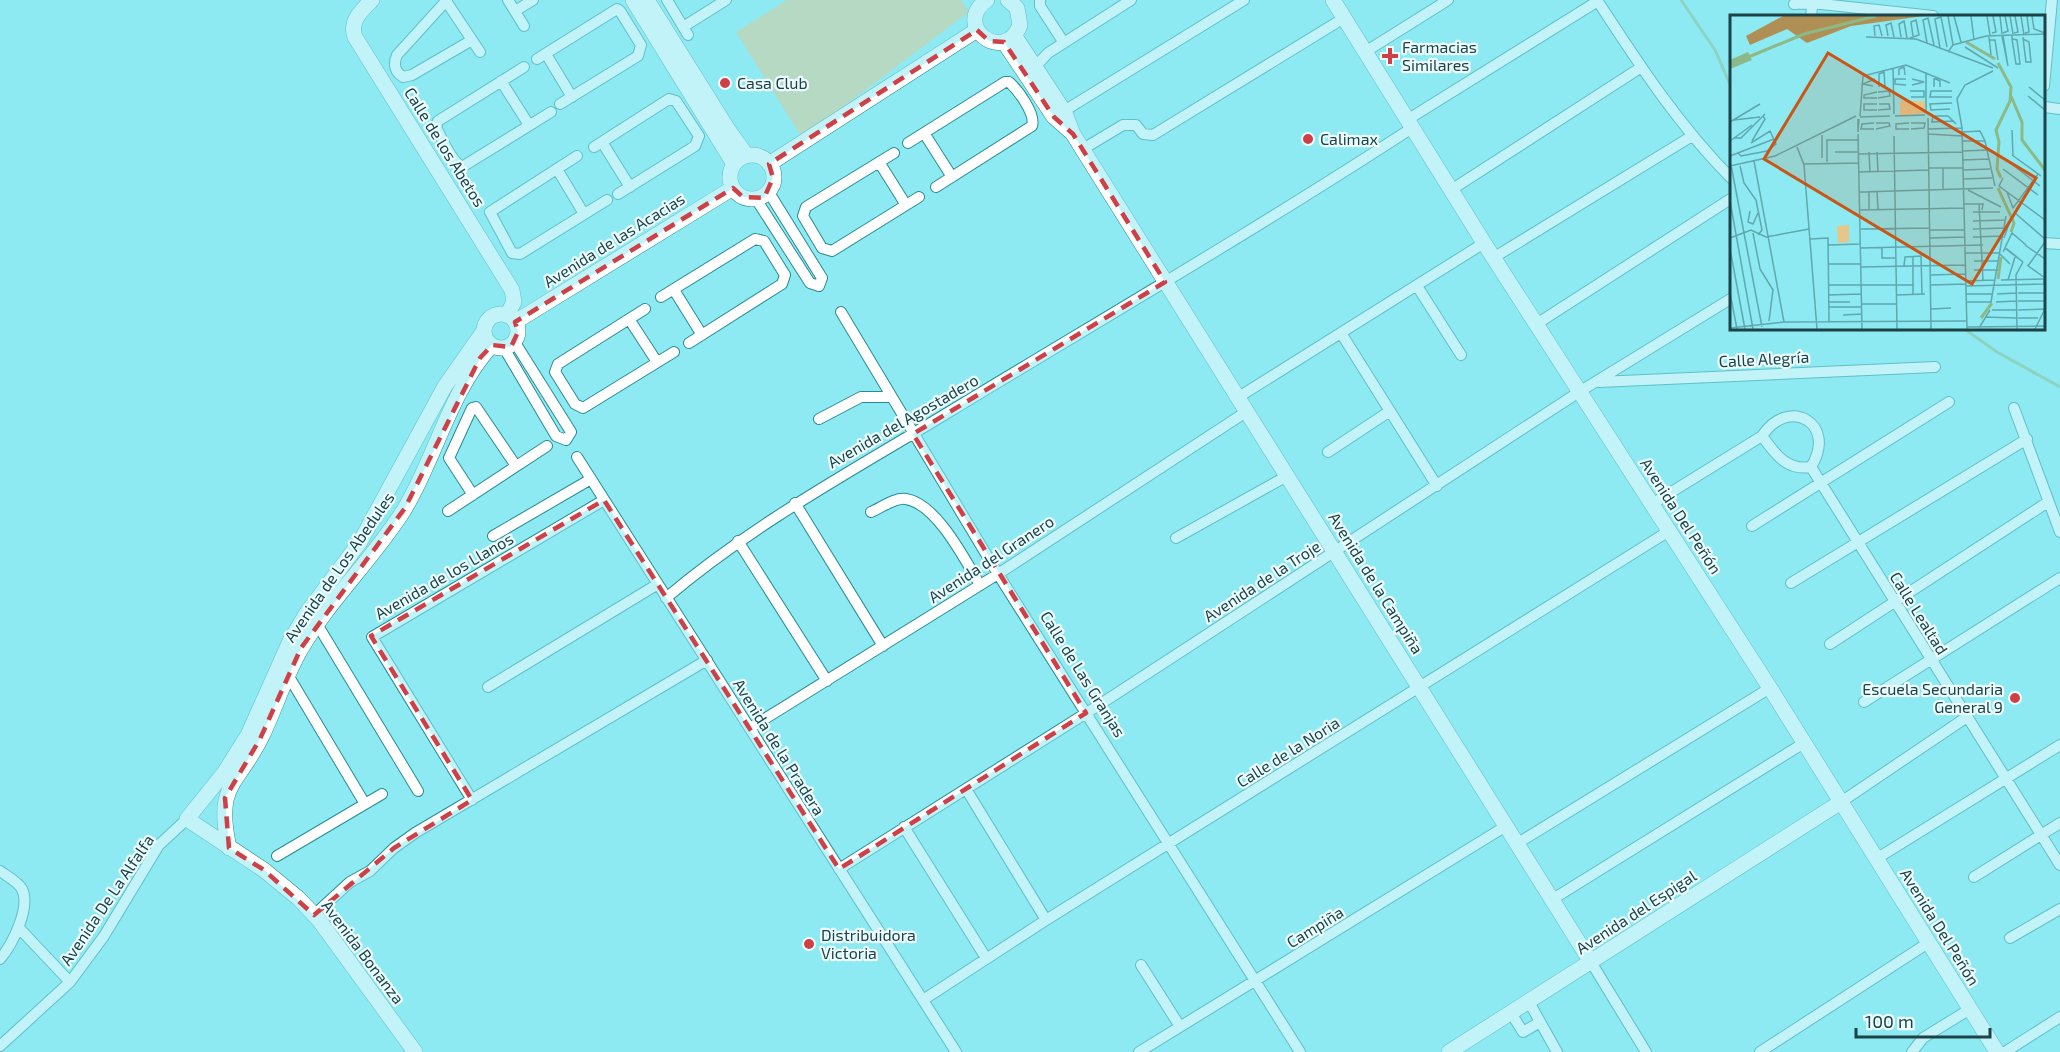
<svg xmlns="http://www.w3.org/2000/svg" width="2060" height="1052" viewBox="0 0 2060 1052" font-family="'Exo 2',sans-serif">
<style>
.green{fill:#e6c689}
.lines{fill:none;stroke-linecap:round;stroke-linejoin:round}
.stream{stroke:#8bb987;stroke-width:3}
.street-casing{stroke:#298c93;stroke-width:12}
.secondary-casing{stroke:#298c93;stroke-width:16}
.street{stroke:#fff;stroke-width:10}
.secondary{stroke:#fff;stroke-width:15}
.marked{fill:none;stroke:#cf3f45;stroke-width:4.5;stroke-dasharray:12 8;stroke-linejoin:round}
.poi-dot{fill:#cf3f45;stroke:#edfdff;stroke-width:2}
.labels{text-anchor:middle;stroke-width:4.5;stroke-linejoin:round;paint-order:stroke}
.poi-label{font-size:16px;fill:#1c4347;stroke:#edfdff;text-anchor:start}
.street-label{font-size:16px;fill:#1c4347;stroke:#edfdff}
.inset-river{fill:none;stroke:#8bb987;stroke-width:3}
.inset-road{fill:none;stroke:#60a7ae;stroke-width:1.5}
.view{fill:#c95615;fill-opacity:0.15;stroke:#c95615;stroke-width:3}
.inset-edge{fill:none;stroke:#1c4347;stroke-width:3}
</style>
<rect width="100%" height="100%" fill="#8eeaf2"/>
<path class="green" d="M787 0H961L969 12 802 138 736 32Z"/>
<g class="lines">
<path class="stream" d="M1681 0 1715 50 1732 89
M1963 328 1997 352 2060 387"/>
<g class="street-casing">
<path id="street" d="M447 0 397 55C393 65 395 72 403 77L412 75 472 40
M508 0 524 26
M667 0 688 35
M1040 0V6L1064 43
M1597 0C1638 63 1679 126 1732 179
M446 1 480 52
M1794 4 1812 3 1933 16
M515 11 533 0
M1811 16 1813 0
M683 27 726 0
M1365 52 1448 0
M546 54 572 97
M537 59 617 9 620 11 641 45 638 56 560 104
M524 67 438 121 436 127C442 139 451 161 462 167L551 112
M1035 67 1048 53 1131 0
M501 81 529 125
M2044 86 2052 0
M2044 107 2060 109
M1064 111 1244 0
M1407 120 1598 1
M924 133 952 177
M602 142 630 187
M908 143 1005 82H1009C1018 90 1036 114 1032 126L936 187
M594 147 669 99 676 101 699 136 695 146 618 194
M1083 149 1123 125H1136L1143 134 1153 135 1344 18
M894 153 806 207 803 216 822 248 832 251 919 197
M577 156 490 212 512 253 520 254 607 200
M879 162 906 205
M557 169 584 214
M1451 190 1640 68
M756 199 810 283 819 286 822 278 768 191
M2044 243 2060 244
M1493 258 1692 136
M1417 286 1461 355
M674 290 702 335
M661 297 755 239 764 241 785 275 782 284 689 343
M645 309 558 364 555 372 575 404 583 408 674 352
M841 312 998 574 1300 1052
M629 319 657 362
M1535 325 1732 198
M1341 333 1437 486
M504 348 556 436 566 440 571 432 514 341
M1599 382 1935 367
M1237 398 1484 243
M2014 408 2060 532
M819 419 861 397H892
M1762 436C1775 454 1787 471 1811 467
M1328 452 1390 411
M577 457 956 1052
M1811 467 2060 865
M473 495 449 458 472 408 476 407 516 466
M795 503 883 646
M1652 504 1762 436C1789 395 1838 424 1811 467
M448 511 547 446
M871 512C881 508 895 497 906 499 937 504 965 560 980 585
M1752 526 1949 402
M493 536 591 479
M1176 538 1287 476
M738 541 827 681
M1791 583 2027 439
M666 598C753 524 852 471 949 412 1104 318 1260 227 1412 128
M317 624 418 791
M1830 644 2048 502
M288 675 365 804
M488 687 658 584
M1864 702 2060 578
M750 728 998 574 1246 412
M966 789 1046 920
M472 800 372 637 604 500
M1841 802 1967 717
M904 827 986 958
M1518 843 1770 688
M277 856 382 794
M1876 859 2060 745
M839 869 1099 705 1579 392 1732 298
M0 871C7 876 18 882 22 889 31 908 12 945 0 959
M1974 877 2060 823
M1553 899 1804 743
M314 915 350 882 370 871 394 848 415 833 707 660
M20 929 70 982
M2010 938 2060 909
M1591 962 1646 1052
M1141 965 1179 1025
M923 1000 1046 920 1669 531
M1529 1002 1557 1052
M1511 1013 1523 1032 1540 1022
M0 1046 70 982 104 936 159 845 187 819
M1139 1052 1506 826
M1760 1052 1928 943
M1912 1052 1923 1038 1970 1009
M2005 1052 2060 1017"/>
</g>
<g class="secondary-casing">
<path id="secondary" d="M372 0C362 10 349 21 355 37L512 290 514 302 507 315
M633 0 734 164
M647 0 729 131 747 156
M987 0C951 25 1004 66 1020 25L1017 8 1008 0
M1333 0 1484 243 1770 688 1997 1052
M1014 35 1064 111 1073 134 1591 962
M1004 42 1054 117 1071 132
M730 177a22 22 0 1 1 44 0a22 22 0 1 1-44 0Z
M769 164 977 30
M484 331a17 17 0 1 1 34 0a17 17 0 1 1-34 0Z
M515 322 733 188
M229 848C215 783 237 787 262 736 276 707 285 676 301 649 330 599 373 559 404 510 436 457 449 392 492 345
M415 1052 319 920 298 898 264 870 187 819 224 773 248 735 290 641 306 614 360 542 445 386 483 332
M1449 1052 1841 802"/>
</g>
<use href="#street" class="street"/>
<use href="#secondary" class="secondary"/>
</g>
<path d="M0 0H2060V1052H0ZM977 30 989 41 1004 42 1054 117 1073 134 1165 282 913 434 1086 713 839 869 604 500 371 636 472 800 394 848 314 915 264 870 229 848 225 798 260 739 301 648 405 508 480 358 492 345 511 347 518 332 515 322 733 188 743 197 764 198 773 178 769 164Z" fill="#8eeaf2" fill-opacity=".55" fill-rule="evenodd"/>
<path class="marked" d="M977 30 989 41 1004 42 1054 117 1073 134 1165 282 913 434 1086 713 839 869 604 500 371 636 472 800 394 848 314 915 264 870 229 848 225 798 260 739 301 648 405 508 480 358 492 345 511 347 518 332 515 322 733 188 743 197 764 198 773 178 769 164Z"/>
<g class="poi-dot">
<path d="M1387 47h6v6h6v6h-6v6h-6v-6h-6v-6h6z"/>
<circle cx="725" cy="83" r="6"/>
<circle cx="1308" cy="139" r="6"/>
<circle cx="2015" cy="698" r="6"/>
<circle cx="809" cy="944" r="6"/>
</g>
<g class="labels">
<g class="poi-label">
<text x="1402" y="53">Farmacias<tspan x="1402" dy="18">Similares</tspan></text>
<text x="737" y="89">Casa Club</text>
<text x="1320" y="145">Calimax</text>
<text x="2003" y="695" text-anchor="end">Escuela Secundaria<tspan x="2003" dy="18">General 9</tspan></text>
<text x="821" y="941">Distribuidora<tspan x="821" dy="18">Victoria</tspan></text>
</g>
<g class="street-label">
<text transform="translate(445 147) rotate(58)" y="6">Calle de los Abetos</text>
<text transform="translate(614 240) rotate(-32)" y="6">Avenida de las Acacias</text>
<text transform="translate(1764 359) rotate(-3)" y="6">Calle Alegría</text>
<text transform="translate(903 421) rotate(-30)" y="6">Avenida del Agostadero</text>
<text transform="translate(1681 516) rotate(57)" y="6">Avenida Del Peñón</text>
<text transform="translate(991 559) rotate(-33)" y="6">Avenida del Granero</text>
<text transform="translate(339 567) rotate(-55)" y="6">Avenida de Los Abedules</text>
<text transform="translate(444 576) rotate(-30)" y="6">Avenida de los Llanos</text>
<text transform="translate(1262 581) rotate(-33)" y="6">Avenida de la Troje</text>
<text transform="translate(1376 583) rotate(58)" y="6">Avenida de la Campiña</text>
<text transform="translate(1919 613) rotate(58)" y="6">Calle Lealtad</text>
<text transform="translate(1083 674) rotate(58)" y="6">Calle de Las Granjas</text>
<text transform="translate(779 747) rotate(58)" y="6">Avenida de la Pradera</text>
<text transform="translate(1288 752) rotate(-32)" y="6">Calle de la Noria</text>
<text transform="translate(107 900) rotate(-56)" y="6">Avenida De La Alfalfa</text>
<text transform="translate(1636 912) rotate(-33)" y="6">Avenida del Espigal</text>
<text transform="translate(1315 927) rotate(-32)" y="6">Campiña</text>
<text transform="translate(1940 927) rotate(58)" y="6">Avenida Del Peñón</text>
<text transform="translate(363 952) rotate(53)" y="6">Avenida Bonanza</text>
</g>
</g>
<g transform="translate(1730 15)">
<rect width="315" height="315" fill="#8eeaf2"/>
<path d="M170 86H195V98L170 101ZM119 210V227L108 228 107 211Z" fill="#e6c689"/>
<path d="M53 1H194L121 11 77 28 57 14 20 30 16 21Z" fill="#af8f53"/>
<path d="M18 37 22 45 0 54V45Z" fill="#8bb987"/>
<path class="inset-river" d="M236 27 265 44M16 43 74 19 146 1M268 48 281 72 280 86 266 115 269 127 267 154 271 163M281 81 292 107V125L315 155M268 173 284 208 281 217M268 264 271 242M251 303 262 288"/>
<path class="inset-road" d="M218 1 223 30M224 1 231 27M241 1 244 25M257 1 260 20M270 1 272 19M280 1 283 19M291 1 294 20M302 1 304 14 315 18M262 18 266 17 263 1M273 18 278 16 275 1M284 18 288 17 285 1M295 18 299 17 297 1M145 21 144 11 149 10 152 21M158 21 156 10 161 8 164 22M272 21 278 51M273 21 278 51M282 21V24L286 49H290L287 25 282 24M136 22 186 24 263 53M171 22 169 9 174 6 177 23M259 22 261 40M293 22V23L296 47H301L299 27 293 24M180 23 189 20 186 5 181 7 183 21M259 25H265L268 45M197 28 193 5 198 3 204 30M235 32 268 53M210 33 205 4 211 2 217 32M218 37 223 30 256 21 315 19M163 53 164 99M196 57V98M169 60V54L174 52 175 60M176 64H165V69L176 70M182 64 194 67 182 70M143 71 133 69 145 64M149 72V59L154 57 155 72M204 72V63L210 66V72M299 72 315 85M180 76H194V82H181M222 76H201L200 82H222M147 77 134 80V83H147M298 81 315 95M148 83 160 81 159 76 148 77M147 89H134V95H147M220 94 201 95 200 89 222 88M148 95 160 94 159 89H149M130 101 133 61 176 50 220 68M165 101 195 100M130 102 160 101M198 103 201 314M128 104V117L129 104M4 105 30 102M0 107 30 89M201 107 224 106M202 107 203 101H218L226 109M144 108 132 109 131 114H144M146 108H159L160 111 146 114M181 108H195L194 113 181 114M179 114H166V109L179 108M198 114 232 113M282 115 283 141M232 117 250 116 255 126 265 171M128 119 132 314M198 119 232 121M92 120V143M164 121 167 314M4 123H11L35 99M0 126 22 110M22 126 35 104 33 101M232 126H255M67 132 74 150 87 314M232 136 259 135M105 137H129M139 137 140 157M147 137 148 157M8 138 11 141 37 136 46 129 40 116 21 128M129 139 232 137M282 140 311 161M0 141 44 124M233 145 259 144M24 146 54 307M97 147V125H128M279 147 310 171M74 149 129 148M1 150 32 312M0 151 45 141 126 101M10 151 14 168 26 185 32 215 28 220M198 153H233M213 153V174M273 154 308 180M233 155 260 154M129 157 199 155M273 163 269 171 315 205M233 164 262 163M238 175 271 192M139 176V195M147 176 148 194M130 177 263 173M277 177 283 193 308 159M0 186 23 314M234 189H253L252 195M249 189 253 265M130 195 234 193M20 196 18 207 23 209 28 198M243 197H270M285 198 315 224M243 206 276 205M131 214 200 213M243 214 274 213M200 215H235M23 218 30 254 43 275 39 306M243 222 272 221M0 223 21 215 36 222 79 214M200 223 235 222M274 223 281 203M80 224 98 223 99 307M98 230 131 229M295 230 315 244M131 233 253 230M152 233V243H165M0 234 15 314M274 234H277L293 247 276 234M273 237 282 218 296 230M235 238H269L280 249M183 242V279M244 246H268M98 249H131M297 250 315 263M174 251 175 242 191 241 192 279M298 251 315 227M131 252 235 250M244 255H268M200 260 235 259M271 265 313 264M278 265 285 242M235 266 265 265M98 270H183M200 270 236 269M236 271 314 269V262M0 278 7 314M288 278H315M236 279H263M267 279 286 278M98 280 131 279M166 280 195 279M288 286H315M98 287H120M236 287H261L276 201M266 287 286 286M132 289H166M98 292H132M201 294 221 293M262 295H287M288 295 315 294M113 300 132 299M255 302 287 303M288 303H308M237 312 315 311M0 313 54 307 236 306M249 313 260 295M237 314 232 113 227 84 235 70 263 56M287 314 286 260 293 247M305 314 315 294"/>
<path class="view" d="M98 38 306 163 242 269 34 144Z"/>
<rect width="315" height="315" class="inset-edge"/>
</g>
<path d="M1856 1028v9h134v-9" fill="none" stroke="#1c4347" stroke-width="3"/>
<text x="1865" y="1028" font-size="18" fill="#1c4347" stroke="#edfdff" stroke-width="4.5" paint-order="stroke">100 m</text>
</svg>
